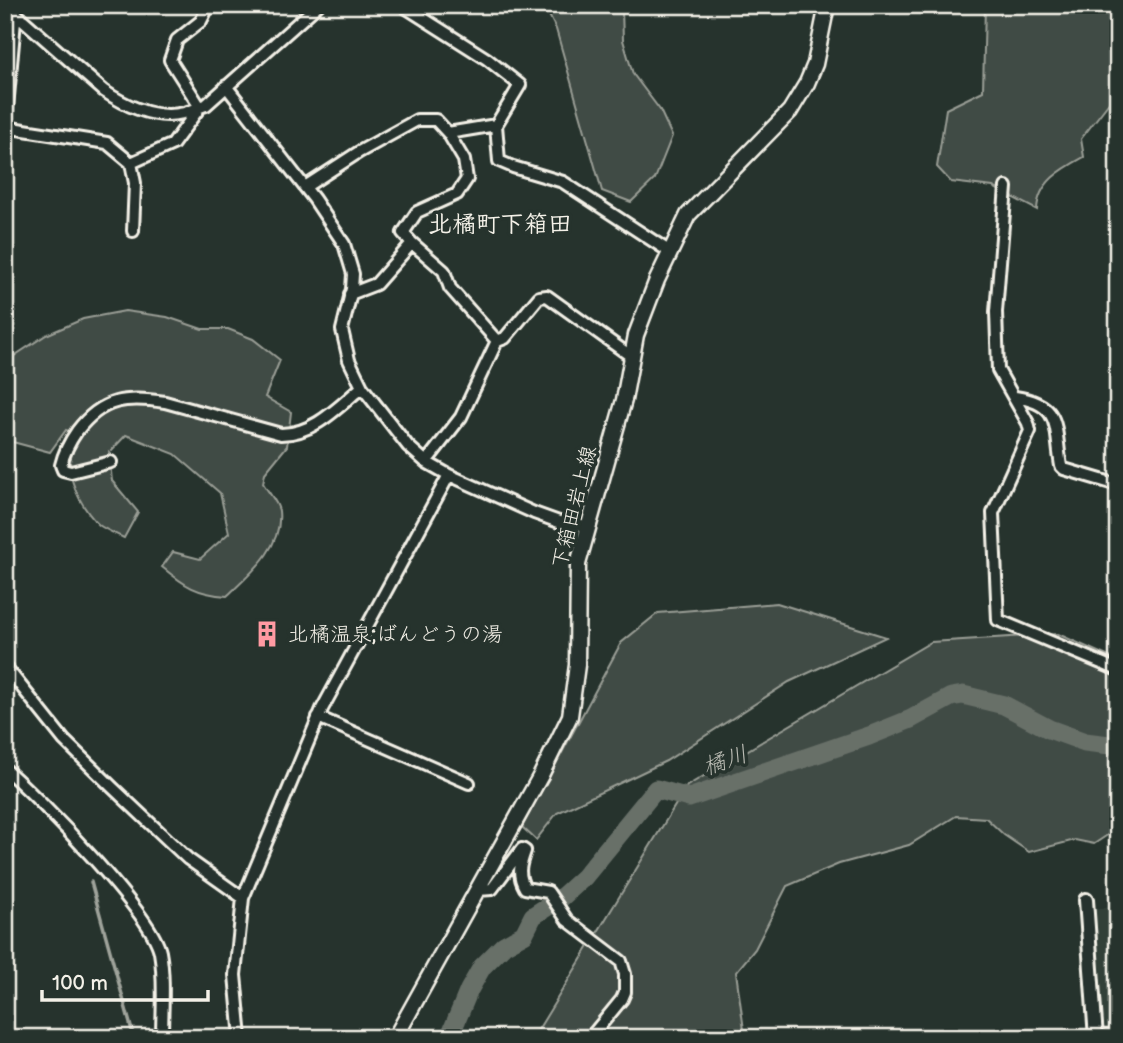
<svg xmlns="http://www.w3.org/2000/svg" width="1123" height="1043" viewBox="0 0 1123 1043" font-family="'Balsamiq Sans','Klee One',sans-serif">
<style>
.built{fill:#333f39}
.green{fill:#414b45;stroke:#9a9e96;stroke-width:2}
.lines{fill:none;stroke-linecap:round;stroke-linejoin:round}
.stream{stroke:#9fa39b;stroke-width:3.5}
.river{stroke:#676f68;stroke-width:19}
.minor-casing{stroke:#f4f1e8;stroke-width:16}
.tertiary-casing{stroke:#f4f1e8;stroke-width:18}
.secondary-casing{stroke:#f4f1e8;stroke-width:19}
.minor{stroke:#26332d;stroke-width:10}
.tertiary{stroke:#26332d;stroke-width:12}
.secondary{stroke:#26332d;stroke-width:14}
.labels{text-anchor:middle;stroke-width:7;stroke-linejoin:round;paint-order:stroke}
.street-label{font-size:21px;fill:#f4f1e8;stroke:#26332d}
.poi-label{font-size:21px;fill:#f4f1e8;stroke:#26332d;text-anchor:start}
.water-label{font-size:23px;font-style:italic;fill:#bcbdb5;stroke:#26332d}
.quarter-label{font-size:24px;font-weight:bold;fill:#f4f1e8;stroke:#26332d}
</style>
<rect width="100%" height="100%" fill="#26332d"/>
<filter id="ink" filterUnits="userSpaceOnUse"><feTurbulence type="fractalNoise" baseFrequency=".0143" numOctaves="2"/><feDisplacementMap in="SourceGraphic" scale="14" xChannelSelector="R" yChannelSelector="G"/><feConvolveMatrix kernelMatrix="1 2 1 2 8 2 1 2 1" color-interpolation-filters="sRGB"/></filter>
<g filter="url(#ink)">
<path class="built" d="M1118 907V1038H1100L1093 909Z"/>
<path class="green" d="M544 5H631L622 9 623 40 633 74 660 110 672 136 655 179 631 202 602 191 556 29Z
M985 5H1118V91L1081 139 1084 157C1062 169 1038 182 1037 210L993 187 951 182 937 167 946 109 983 91Z
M125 311 167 317 202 329H228L253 339 280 360 265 397 291 412 287 446 265 473 263 483C267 491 278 502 279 511 283 548 250 574 227 596 197 594 185 586 162 567L173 552 200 559 229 533 220 493 175 454 126 435 109 453 112 481 138 512 124 538C116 534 106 530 99 525 85 512 70 486 70 466 69 455 76 445 80 435L66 430 50 452 5 440V362L46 335 83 319Z
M777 603 886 637 789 682 666 761 557 813 536 840 522 827 621 643 658 613Z
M1058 634 1118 661V828L1094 844 1075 840 1029 852 1004 835 986 818 956 816 909 845 839 864 787 886 755 949 736 972 744 1030 750 1038H533L687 786 931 642Z"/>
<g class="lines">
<path class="stream" d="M91 882 134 1038"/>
<path class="river" d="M449 1038 469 990 482 967 504 945 524 934 533 916 562 897 584 877 656 789 689 798 869 736 911 719 951 697 963 695 1004 705 1049 729 1085 742 1118 746"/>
<g class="minor-casing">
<path id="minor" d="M6 5 104 91C126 106 156 120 184 113 192 111 199 107 206 105L318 5
M402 5 487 59 520 85 496 125 499 161 513 167 563 182 667 250
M226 86 314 199 344 244 353 274 352 289 342 330 349 360 362 387 408 446 426 462 449 475 534 513 559 522 588 526
M5 127 107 143 131 163 135 183 133 231
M5 129 16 10
M131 163 173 144 200 107 170 60 177 40 201 21 209 5
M305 187 359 152 417 120H436L448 133 496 125
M1006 187 996 312 998 370 1028 423 1030 431 993 513 998 620 1118 670
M412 243 403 233 417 212 457 194 467 179 464 160 448 133
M350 294 376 284 412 243 444 271 450 288 497 341 461 417 426 462
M497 341 505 338 539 297 547 296 632 357
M1015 397C1063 404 1054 428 1061 466L1064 469 1118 485
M111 462 71 472 63 470 61 465C64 452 70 441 77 431 102 398 127 396 165 402L281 434C314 434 338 407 362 387
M5 666 64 740 113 788 188 859 243 898
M318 717 469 783
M5 769C38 797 152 914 160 952 165 979 162 1010 162 1038
M478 890 492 889 522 849 525 851C520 865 517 874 525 888L548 892 567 920 621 961 625 974V992L622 999 590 1038
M241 1038 235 975 243 898 322 709 449 475"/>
</g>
<g class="tertiary-casing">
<path id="tertiary" d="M1086 900 1096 1038"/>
</g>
<g class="secondary-casing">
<path id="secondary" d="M395 1038 541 775 570 716 577 665 578 564 624 400 636 335 657 280 688 215 790 111 807 83 815 64 827 5"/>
</g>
<use href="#minor" class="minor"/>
<use href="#tertiary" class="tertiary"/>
<use href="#secondary" class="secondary"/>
</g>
</g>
<defs>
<g id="building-bare" transform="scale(2.1)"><path d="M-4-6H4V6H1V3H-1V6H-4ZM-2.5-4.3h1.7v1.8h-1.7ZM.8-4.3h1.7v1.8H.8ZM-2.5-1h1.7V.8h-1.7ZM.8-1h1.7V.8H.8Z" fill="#ff9aa2" stroke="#26332d" stroke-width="2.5" paint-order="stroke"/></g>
</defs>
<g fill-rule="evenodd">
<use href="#building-bare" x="267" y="634"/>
</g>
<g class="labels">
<g class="street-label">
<text transform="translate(574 507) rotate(-76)" y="7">下箱田岩上線</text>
</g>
<g class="poi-label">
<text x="288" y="641">北橘温泉;ばんどうの湯</text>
</g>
<g class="water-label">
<text transform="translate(725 760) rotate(-19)" y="8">橘川</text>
</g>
<g class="quarter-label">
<text x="500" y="232">北橘町下箱田</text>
</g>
</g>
<rect width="1123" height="1043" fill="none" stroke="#26332d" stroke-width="28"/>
<rect x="14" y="14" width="1095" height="1015" fill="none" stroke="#f4f1e8" stroke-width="2.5" filter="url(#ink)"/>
<path d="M42 990v10h166v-10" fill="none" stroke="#f4f1e8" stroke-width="3.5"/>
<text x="52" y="990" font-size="21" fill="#f4f1e8" stroke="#26332d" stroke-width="5" paint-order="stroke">100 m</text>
</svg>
